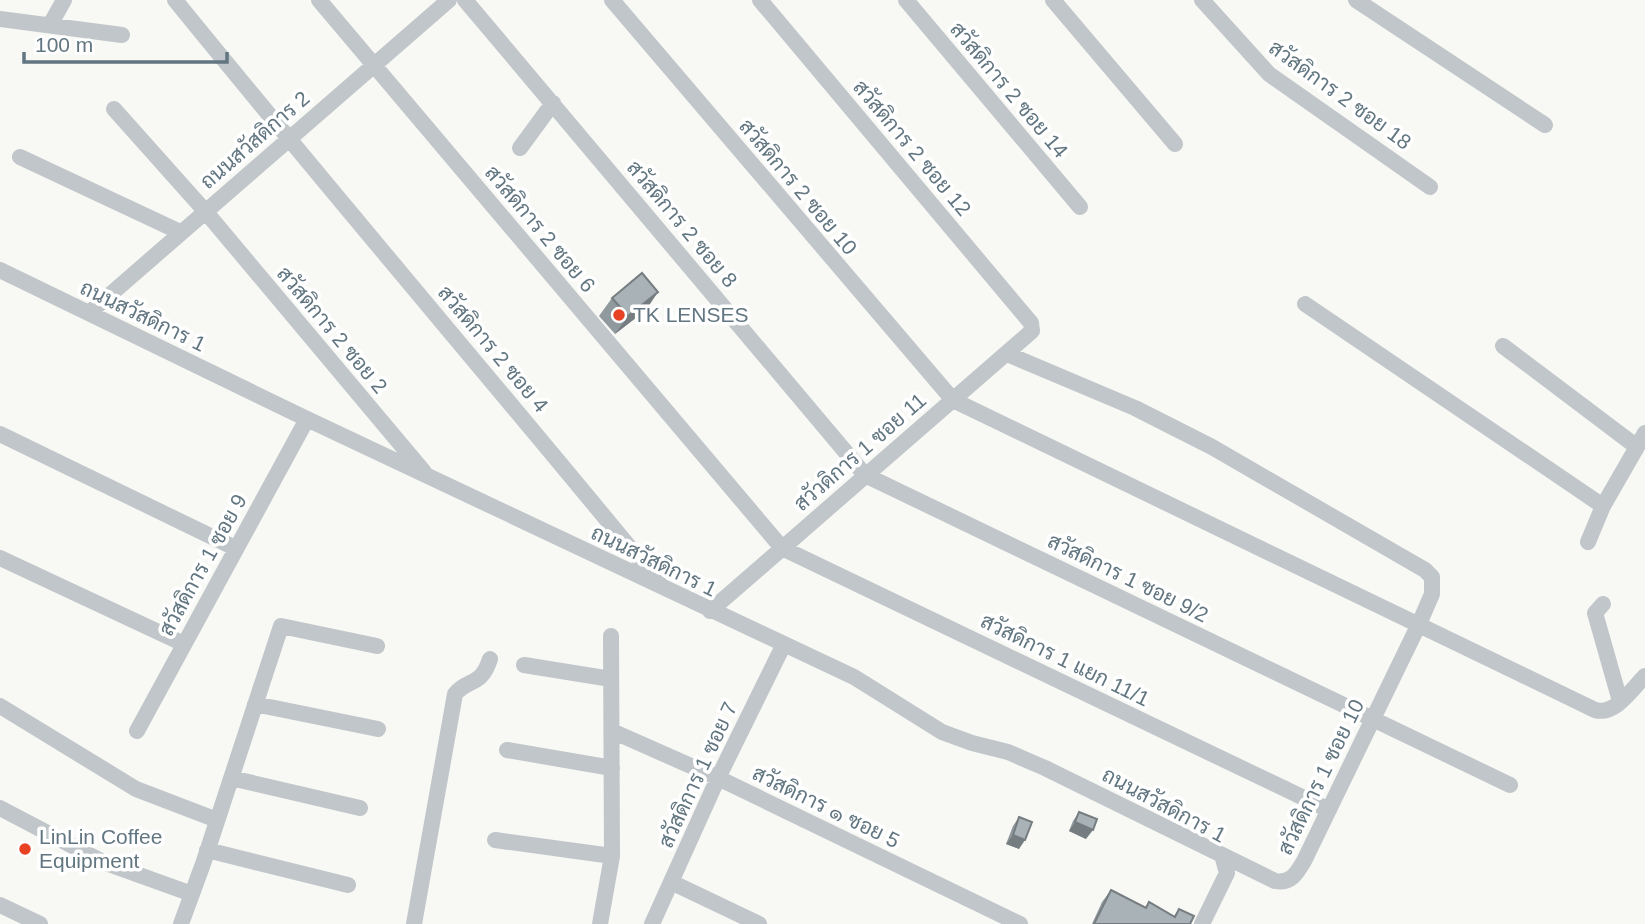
<svg xmlns="http://www.w3.org/2000/svg" width="1645" height="924" viewBox="0 0 1645 924" font-family="Arial,Sarabun,sans-serif">
<style>
.lines{fill:none;stroke-linecap:round;stroke-linejoin:round}
.street{stroke:#c0c6c9;stroke-width:16}
.wall{fill:#90999d}
.shaded-wall{fill:#767d80}
.building{fill:#a8b2b7;stroke:#767d80;stroke-width:2}
.poi-dot{fill:#e84224;stroke:#fff;stroke-width:2.5}
.labels{text-anchor:middle;stroke-width:7;stroke-linejoin:round;paint-order:stroke}
.street-label{font-size:21px;fill:#627681;stroke:#fff}
.poi-label{font-size:21px;fill:#627681;stroke:#fff;text-anchor:start}
</style>
<rect width="100%" height="100%" fill="#f8f8f5"/>
<g class="lines">
<path class="street" d="M175 0C334 196 499 388 659 583
M319 0 782 548 1329 810
M465 0 865 475 1510 785
M612 0 953 400 1595 710C1615 716 1632 689 1645 676
M906 0 1080 207
M1053 0 1175 144
M1202 0 1269 74 1430 187
M1356 0 1545 125
M0 19 122 35
M50 25 64 0
M114 109 205 211 424 472
M520 148 553 103
M20 157 180 232
M0 270 307 419 854 677 942 732 972 743 1008 752 1045 768 1275 881C1291 884 1297 873 1304 861L1419 624 1432 594V577L1425 570 1212 447 1135 408 1007 354
M1305 304 1603 506
M89 313 449 0
M1503 346 1637 447
M0 434 235 548
M1588 542 1603 506 1645 433
M0 558 184 644
M1603 604 1595 613 1620 701
M710 611 1032 331 1031 323 760 0
M524 665 611 679
M255 704 378 729
M0 706 136 789 217 820
M137 731 307 419
M612 731 718 778 1020 924
M507 750 612 768
M231 778 360 808
M0 808 103 862 192 894
M495 840 612 856
M207 850 348 885
M671 882 759 924
M0 905 40 924
M181 924 204 861 281 626 377 646
M414 924 455 694C468 678 481 687 490 659
M600 924 612 856 611 636
M652 924 718 778 784 644
M1202 924 1227 873 1222 855"/>
</g>
<path class="wall" d="M612 298 646 310 615 334 599 316Z
M1079 812 1086 839 1069 831 1073 821Z
M1019 817V849L1006 844 1013 826Z
M1111 890 1145 908 1149 902 1174 916 1179 909 1190 924H1092L1102 902Z"/>
<path class="shaded-wall" d="M658 292 646 310 615 334 628 316Z
M1075 822 1093 830 1086 839 1069 831Z
M1013 835 1025 840 1019 849 1006 844Z"/>
<path class="building" d="M642 273 658 292 628 316 612 298Z
M1079 812 1097 819 1093 830 1075 822Z
M1019 817 1032 822 1025 840 1013 835Z
M1111 890 1146 908 1149 902 1175 917 1179 909 1194 916 1190 924H1094Z"/>
<g class="poi-dot">
<circle cx="619" cy="315" r="7"/>
<circle cx="25" cy="849" r="7"/>
</g>
<g class="labels">
<g class="street-label">
<text transform="translate(1009 90) rotate(50)" y="7">สวัสดิการ 2 ซอย 14</text>
<text transform="translate(1340 95) rotate(36)" y="7">สวัสดิการ 2 ซอย 18</text>
<text transform="translate(255 140) rotate(-41)" y="7">ถนนสวัสดิการ 2</text>
<text transform="translate(912 148) rotate(50)" y="7">สวัสดิการ 2 ซอย 12</text>
<text transform="translate(798 187) rotate(50)" y="7">สวัสดิการ 2 ซอย 10</text>
<text transform="translate(682 224) rotate(50)" y="7">สวัสดิการ 2 ซอย 8</text>
<text transform="translate(540 229) rotate(50)" y="7">สวัสดิการ 2 ซอย 6</text>
<text transform="translate(143 316) rotate(26)" y="7">ถนนสวัสดิการ 1</text>
<text transform="translate(332 330) rotate(50)" y="7">สวัสดิการ 2 ซอย 2</text>
<text transform="translate(493 349) rotate(50)" y="7">สวัสดิการ 2 ซอย 4</text>
<text transform="translate(860 452) rotate(-41)" y="7">สวัวดิการ 1 ซอย 11</text>
<text transform="translate(654 561) rotate(26)" y="7">ถนนสวัสดิการ 1</text>
<text transform="translate(203 565) rotate(-61)" y="7">สวัสดิการ 1 ซอย 9</text>
<text transform="translate(1128 578) rotate(26)" y="7">สวัสดิการ 1 ซอย 9/2</text>
<text transform="translate(1065 660) rotate(26)" y="7">สวัสดิการ 1 แยก 11/1</text>
<text transform="translate(698 775) rotate(-65)" y="7">สวัสดิการ 1 ซอย 7</text>
<text transform="translate(1321 777) rotate(-64)" y="7">สวัสดิการ 1 ซอย 10</text>
<text transform="translate(1164 805) rotate(28)" y="7">ถนนสวัสดิการ 1</text>
<text transform="translate(826 807) rotate(26)" y="7">สวัสดิการ ๑ ซอย 5</text>
</g>
<g class="poi-label">
<text x="633" y="322">TK LENSES</text>
<text x="39" y="844">LinLin Coffee<tspan x="39" dy="24">Equipment</tspan></text>
</g>
</g>
<path d="M24 52v10h203v-10" fill="none" stroke="#627681" stroke-width="3.5"/>
<text x="35" y="52" font-size="21" fill="#627681" stroke="#ffffff" stroke-width="5" paint-order="stroke">100 m</text>
</svg>
